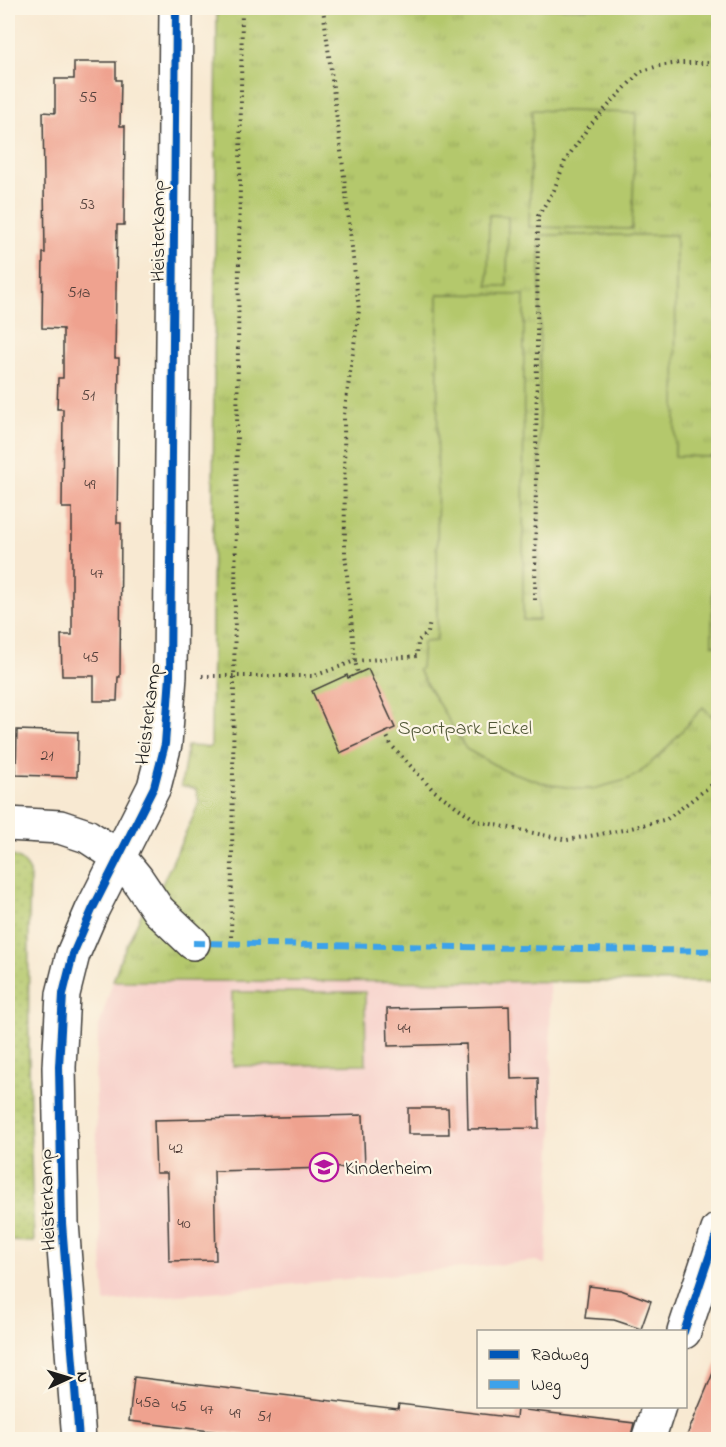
<svg xmlns="http://www.w3.org/2000/svg" width="726" height="1447" viewBox="0 0 726 1447" font-family="'Indie Flower',sans-serif">
<style>
.built{fill:#f7d0ca}
.grass{fill:url(#grass-dots);stroke:#687244;stroke-width:1.5}
.park{fill:url(#park-tufts);stroke:#687244;stroke-width:1.5}
.pitch{fill:#b4c86c;stroke:#687244;stroke-width:1.5}
.building{fill:#efa28f}
.lines{fill:none;stroke-linecap:round;stroke-linejoin:round}
.minor-casing{stroke:#3d3b37;stroke-width:36}
.path{stroke:#3d3b37;stroke-width:4;stroke-dasharray:1.5 4.5;stroke-linecap:butt}
.minor{stroke:#fff;stroke-width:33}
.quiet{stroke:#3da2ea;stroke-width:6;stroke-dasharray:12 6;stroke-linecap:butt}
.cycleway-casing{stroke:#fcf5e5;stroke-width:11}
.cycleway{stroke:#0057b8;stroke-width:8}
.labels{text-anchor:middle;stroke-width:4.5;stroke-linejoin:round;paint-order:stroke}
.number-label{font-size:16px;fill:#513e39}
.street-label{font-size:20px;fill:#1c1c1c;stroke:#fcf5e5}
.park-label{font-size:20px;fill:#515838;stroke:#fcf5e5}
.poi-label{font-size:20px;fill:#1c1c1c;stroke:#fcf5e5;text-anchor:start}
</style>
<defs>
<pattern id="grass-dots" width="8" height="8" patternUnits="userSpaceOnUse" patternTransform="scale(1.5)"><rect width="8" height="8" fill="#b4c86c"/><path d="M2 2h.1M6 6h.1" fill="none" stroke="#9aab5d" stroke-width="1.8" stroke-linecap="round"/></pattern>
<pattern id="park-tufts" width="24" height="20" patternUnits="userSpaceOnUse" patternTransform="scale(1.5)"><rect width="24" height="20" fill="#b4c86c"/><path d="M3 7l-1-3M5 7V3M7 7l1-3M15 17l-1-3M17 17v-4M19 17l1-3" fill="none" stroke="#9aab5d"/></pattern>
</defs>
<rect width="100%" height="100%" fill="#fcf5e5"/>
<filter id="ink" filterUnits="userSpaceOnUse"><feTurbulence type="fractalNoise" baseFrequency=".0167" numOctaves="2"/><feDisplacementMap in="SourceGraphic" scale="12" xChannelSelector="R" yChannelSelector="G"/><feConvolveMatrix kernelMatrix="1 2 1 2 8 2 1 2 1" color-interpolation-filters="sRGB"/></filter>
<filter id="wash" filterUnits="userSpaceOnUse"><feTurbulence type="fractalNoise" baseFrequency=".008" numOctaves="4" result="noise"/><feDisplacementMap in="SourceGraphic" scale="24" xChannelSelector="R" yChannelSelector="G"/><feGaussianBlur stdDeviation="1.35" result="paint"/><feColorMatrix in="noise" values="0 0 0 0 0 0 0 0 0 0 0 0 0 0 0 0 0 1.4 0 .05"/><feComposite in="paint" operator="in"/></filter>
<g filter="url(#wash)">
<rect width="100%" height="100%" fill="#f8e9d2"/>
<path class="built" d="M113 981 549 982 553 1127 546 1265 536 1261 105 1302 99 1207 95 1072 99 1026Z"/>
<path class="grass" d="M8 855C19 857 25 862 30 872 27 996 29 1119 34 1242L8 1241Z"/>
<path class="park" d="M217 8H718V982L113 981 122 955 148 900 156 897 193 817 199 802 196 789 181 786 185 763 187 746 211 747Z"/>
<path class="pitch" d="M532 110 636 113 632 229 529 227Z
M489 215 508 216 507 286H488Z
M540 235H676L675 456 714 457 712 644 718 646V722L703 707 664 751 638 774 626 780 593 789H580L546 784 502 769 466 749 418 670 421 668 423 642 437 641 438 294 524 295 523 620H539Z
M232 992H365L366 1064 233 1066Z"/>
<g id="blocks">
<path class="building" d="M74 62H116V80H121L120 126H125L124 225H117L115 358H119L117 523H121L120 677H118L117 701H94V676H62L61 635H72V508H62L63 409H57L58 378H63V329L42 328 43 253H45L43 112 55 113V79H74Z
M368 669 395 728 340 753 312 691 347 675 348 678Z
M17 730 78 732 77 777 16 775Z
M509 1006 511 1079 538 1078 539 1128 468 1129 466 1044 388 1046 387 1009Z
M408 1108H448L449 1134H408Z
M363 1115 365 1167 214 1171 216 1260 169 1261 167 1173H156L154 1120Z
M589 1286 621 1290 651 1301 641 1329 614 1320 585 1318Z
M718 1361V1440H685Z
M134 1377 398 1409 399 1404 516 1418 517 1409 634 1423 630 1440H284L129 1421Z"/>
</g>
</g>
<g filter="url(#ink)">
<use href="#blocks" fill-opacity="0" stroke="#3d3b37" stroke-width="1.5"/>
<g class="lines">
<g class="minor-casing">
<path id="minor" d="M8 824 60 827 87 836 119 857 137 879 158 910 193 943
M684 1332 718 1230
M79 1440 62 1223 59 1067 63 994 73 954 92 910 154 787 165 744 170 676 176 8
M648 1440 659 1406"/>
</g>
<path class="path" d="M323 8 342 159 359 310 344 415 345 553 355 661 358 674
M535 600 538 216 554 190 565 161 590 125 640 72 658 66 680 63H718
M202 676H314L355 661 417 656 418 641 428 633 430 621
M385 732 391 745 433 790 477 821 567 840 623 830 667 819 718 780
M231 943 242 8"/>
<use href="#minor" class="minor"/>
<path class="quiet" d="M193 943 718 951"/>
<g class="cycleway-casing">
<path id="cycleway" d="M684 1332 718 1230
M79 1440 62 1223 59 1067 63 994 73 954 92 910 154 787 165 744 170 676 176 8"/>
</g>
<use href="#cycleway" class="cycleway"/>
</g>
</g>
<defs>
<g id="school-ring" transform="scale(1.5)"><circle r="9.5" fill="#fcf5e5" stroke="#b5179e" stroke-width="1.5"/><path d="M0-5L7-2L0 1L-7-2ZM-4 1L0 2.5L4 1V4Q0 6-4 4Z" fill="#b5179e"/></g>
</defs>
<g fill-rule="evenodd">
<use href="#school-ring" x="324" y="1167"/>
</g>
<g class="labels">
<g class="number-label">
<text x="88" y="102">55</text>
<text x="87" y="209">53</text>
<text x="79" y="297">51a</text>
<text x="88" y="400">51</text>
<text x="90" y="489">49</text>
<text x="97" y="578">47</text>
<text x="91" y="662">45</text>
<text x="47" y="760">21</text>
<text x="404" y="1033">44</text>
<text x="176" y="1153">42</text>
<text x="184" y="1228">40</text>
<text x="148" y="1407">45a</text>
<text x="179" y="1411">45</text>
<text x="207" y="1414">47</text>
<text x="235" y="1418">49</text>
<text x="264" y="1421">51</text>
</g>
<g class="street-label">
<text transform="translate(157 231) rotate(-90)" y="7">Heisterkamp</text>
<text transform="translate(147 714) rotate(-83)" y="7">Heisterkamp</text>
<text transform="translate(46 1200) rotate(-92)" y="7">Heisterkamp</text>
</g>
<g class="park-label">
<text x="465" y="734">Sportpark Eickel</text>
</g>
<g class="poi-label">
<text x="345" y="1174">Kinderheim</text>
</g>
</g>
<rect width="726" height="1447" fill="none" stroke="#fcf5e5" stroke-width="30"/>
<rect x="477" y="1330" width="210" height="78" fill="#fcf5e5" stroke="#a29e95" stroke-width="1.5"/>
<rect x="489" y="1350" width="30" height="9" fill="#0057b8" stroke="#a29e95" stroke-width="1.5"/>
<text x="531" y="1360" font-size="18" fill="#1c1c1c">Radweg</text>
<rect x="489" y="1380" width="30" height="9" fill="#3da2ea" stroke="#a29e95" stroke-width="1.5"/>
<text x="531" y="1390" font-size="18" fill="#1c1c1c">Weg</text>
<g transform="translate(69 1378) rotate(86)" stroke="#fcf5e5" stroke-width="4.5" paint-order="stroke">
<path d="M0-4.5L10 22L0 15L-10 22Z" fill="#1c1c1c"/>
<text y="-9" font-size="16" font-weight="bold" text-anchor="middle" fill="#1c1c1c">N</text>
</g>
</svg>
